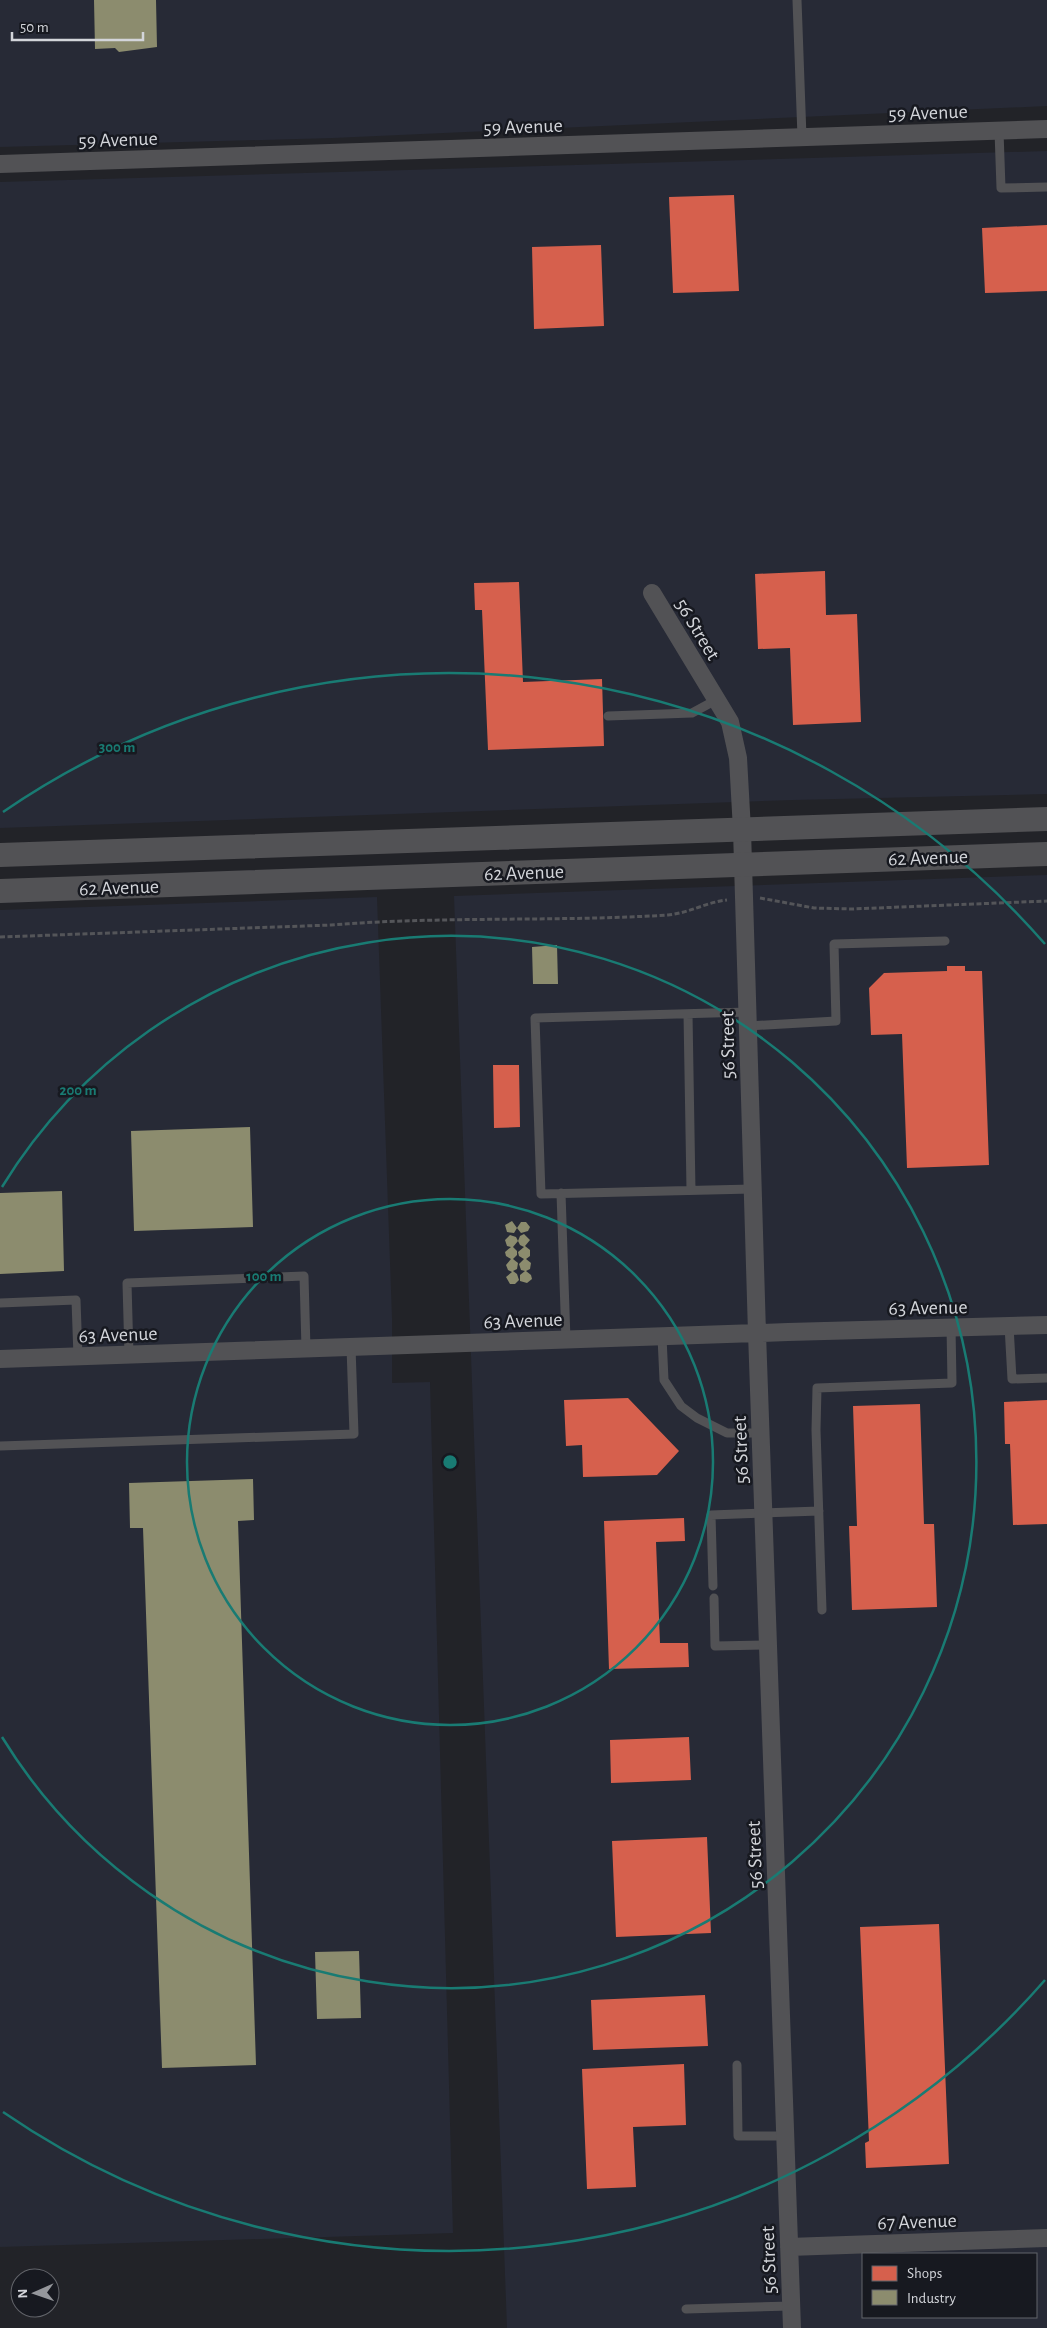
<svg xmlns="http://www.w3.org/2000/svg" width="1047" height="2328" viewBox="0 0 1047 2328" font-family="'Alegreya Sans',sans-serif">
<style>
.built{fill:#272a36;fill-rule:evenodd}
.shops{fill:#d6604d}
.industry{fill:#8c8c6e}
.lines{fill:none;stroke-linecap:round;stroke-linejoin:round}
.path{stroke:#545559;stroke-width:3;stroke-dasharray:5 2.5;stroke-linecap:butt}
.lane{stroke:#525255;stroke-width:9}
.street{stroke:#525255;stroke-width:18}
.secondary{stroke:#525255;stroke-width:24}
.ring{fill:none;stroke:#197b73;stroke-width:2.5}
.labels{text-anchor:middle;stroke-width:5;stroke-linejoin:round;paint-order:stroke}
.street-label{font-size:20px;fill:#d3d5da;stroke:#171920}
.centre{fill:#197b73;stroke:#171920;stroke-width:2.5}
.ring-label{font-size:15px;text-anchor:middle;font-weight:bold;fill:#197b73;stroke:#171920;stroke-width:5;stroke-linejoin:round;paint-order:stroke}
</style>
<rect width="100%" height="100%" fill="#222328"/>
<path class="built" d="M0 0H1047V106L333 138 0 147Z
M1047 151V794L793 800 0 828V182Z
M1047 875V2328H507L454 896ZM863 2254H1036V2317H863Z
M377 897 392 1318V1383L430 1382 453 2233 0 2247V910Z"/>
<path class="shops" d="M734 195 739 291 673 293 669 197Z
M1047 225V291L985 293 982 228Z
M601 245 604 326 534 329 532 247Z
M825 571 826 615 857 614 861 722 793 725 790 648 758 649 755 574Z
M519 582 523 682 602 679 604 746 488 750 482 610H475L474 583Z
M947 966H965V971H982L989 1165 907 1168 902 1034 871 1035 869 988 884 973 947 971Z
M493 1065H519L520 1127 494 1128Z
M628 1398 679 1451 657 1475 583 1477 582 1445 566 1446 564 1400Z
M1047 1400V1524L1013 1525 1010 1444H1005L1004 1402Z
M920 1404 924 1524H934L937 1607 852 1610 849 1526H857L853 1406Z
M684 1518 685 1541 656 1542 660 1643H688L689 1667 609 1669 604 1521Z
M689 1737 691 1780 611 1783 610 1740Z
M707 1837 711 1933 616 1937 612 1841Z
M939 1924 949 2164 866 2168 865 2143 869 2141 860 1927Z
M705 1995 708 2046 593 2050 591 2000Z
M684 2064 686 2125 633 2127 636 2187 587 2189 582 2069Z"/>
<path class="industry" d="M94 0H156L157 47 119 52 115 48 95 49Z
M557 945 558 984H533L532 947Z
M250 1127 253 1227 134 1231 131 1131Z
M62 1191 64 1271 0 1274V1193Z
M512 1221 517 1228 521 1222H526L530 1227 528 1231 521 1233 517 1228 514 1233 507 1232 505 1225Z
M524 1234 530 1240 525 1246 530 1250V1256L526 1259 531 1263 530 1269 526 1271 531 1275 532 1279 527 1283 520 1281V1275L525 1271 521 1270 519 1264 524 1259 519 1256 518 1252 524 1247 520 1245 518 1241 513 1247 517 1251V1255L513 1259 518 1263 517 1269 513 1271 517 1274 519 1280 515 1284H510L506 1277 512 1272 508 1270 506 1265 511 1259 506 1256 505 1252 511 1247 507 1246 505 1240 510 1235 516 1237 518 1241 520 1236Z
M253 1479 254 1520 238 1521 256 2065 162 2068 143 1528H130L129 1483Z
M359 1951 361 2018 317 2019 315 1952Z"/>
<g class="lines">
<path class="path" d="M760 898 814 908 852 909 1047 901
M0 937 331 925C443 916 556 922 668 915 689 913 707 902 727 900"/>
<path class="lane" d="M797 0 802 137
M999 131 1001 188 1047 187
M608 716 692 713 716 700
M748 1012 535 1018 541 1194 752 1189
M688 1014 691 1190
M748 1026 836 1021 834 944 945 941
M561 1193 566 1340
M0 1303 76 1300 78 1357
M1009 1326 1012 1379 1047 1378
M662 1337 664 1380 681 1406 697 1418 727 1433H761
M129 1355 127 1283 304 1276 306 1349
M0 1446 354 1434 351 1347
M713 1586 711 1515 819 1511
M714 1598 715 1646 768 1645
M822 1610 816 1430 817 1388 952 1383 951 1327
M737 2065 738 2136H784
M686 2309 791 2306"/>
<path class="street" d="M0 164 1047 129
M652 593 730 722 738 758 742 830 757 1333 792 2328
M0 1359 788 1332 1047 1325
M789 2247 1047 2238"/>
<path class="secondary" d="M0 855 1047 819
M0 891 1047 854"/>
</g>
<g class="ring">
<circle cx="450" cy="1462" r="263"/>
<path d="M2 1187A526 526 0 1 1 2 1737"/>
<path d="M1045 1980A789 789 0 0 1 3 2112M3 812A789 789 0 0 1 1045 944"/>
</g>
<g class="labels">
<g class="street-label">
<text transform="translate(928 112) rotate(-2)" y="7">59 Avenue</text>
<text transform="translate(523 126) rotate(-2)" y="7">59 Avenue</text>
<text transform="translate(118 139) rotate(-2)" y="7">59 Avenue</text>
<text transform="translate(698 629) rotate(59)" y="7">56 Street</text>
<text transform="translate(928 857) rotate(-2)" y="7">62 Avenue</text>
<text transform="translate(524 872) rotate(-2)" y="7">62 Avenue</text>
<text transform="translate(119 887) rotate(-2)" y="7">62 Avenue</text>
<text transform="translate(727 1045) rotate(-91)" y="7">56 Street</text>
<text transform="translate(928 1307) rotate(-1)" y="7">63 Avenue</text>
<text transform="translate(523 1320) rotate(-2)" y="7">63 Avenue</text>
<text transform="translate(118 1334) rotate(-2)" y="7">63 Avenue</text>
<text transform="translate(740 1450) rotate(-92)" y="7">56 Street</text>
<text transform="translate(754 1855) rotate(-92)" y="7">56 Street</text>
<text transform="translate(917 2221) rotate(-2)" y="7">67 Avenue</text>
<text transform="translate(768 2260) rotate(-92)" y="7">56 Street</text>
</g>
</g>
<circle cx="450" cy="1462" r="8" class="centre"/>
<g class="ring-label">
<text x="117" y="752">300 m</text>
<text x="78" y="1095">200 m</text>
<text x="264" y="1281">100 m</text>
</g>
<rect x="862" y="2253" width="175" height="65" fill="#171920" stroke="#62646a"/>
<rect x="872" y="2266" width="25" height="15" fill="#d6604d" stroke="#62646a"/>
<text x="907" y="2278" font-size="15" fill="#d3d5da">Shops</text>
<rect x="872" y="2290" width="25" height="15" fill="#8c8c6e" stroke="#62646a"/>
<text x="907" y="2303" font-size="15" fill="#d3d5da">Industry</text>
<g transform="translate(35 2293) rotate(268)"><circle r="24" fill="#171920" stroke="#62646a"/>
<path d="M0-4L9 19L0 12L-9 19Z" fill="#95979c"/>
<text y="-8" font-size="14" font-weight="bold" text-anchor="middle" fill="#d3d5da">N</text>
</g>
<path d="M12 32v8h131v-8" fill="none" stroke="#d3d5da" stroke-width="2.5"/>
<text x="20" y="32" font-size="15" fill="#d3d5da" stroke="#171920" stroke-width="4" paint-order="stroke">50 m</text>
</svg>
